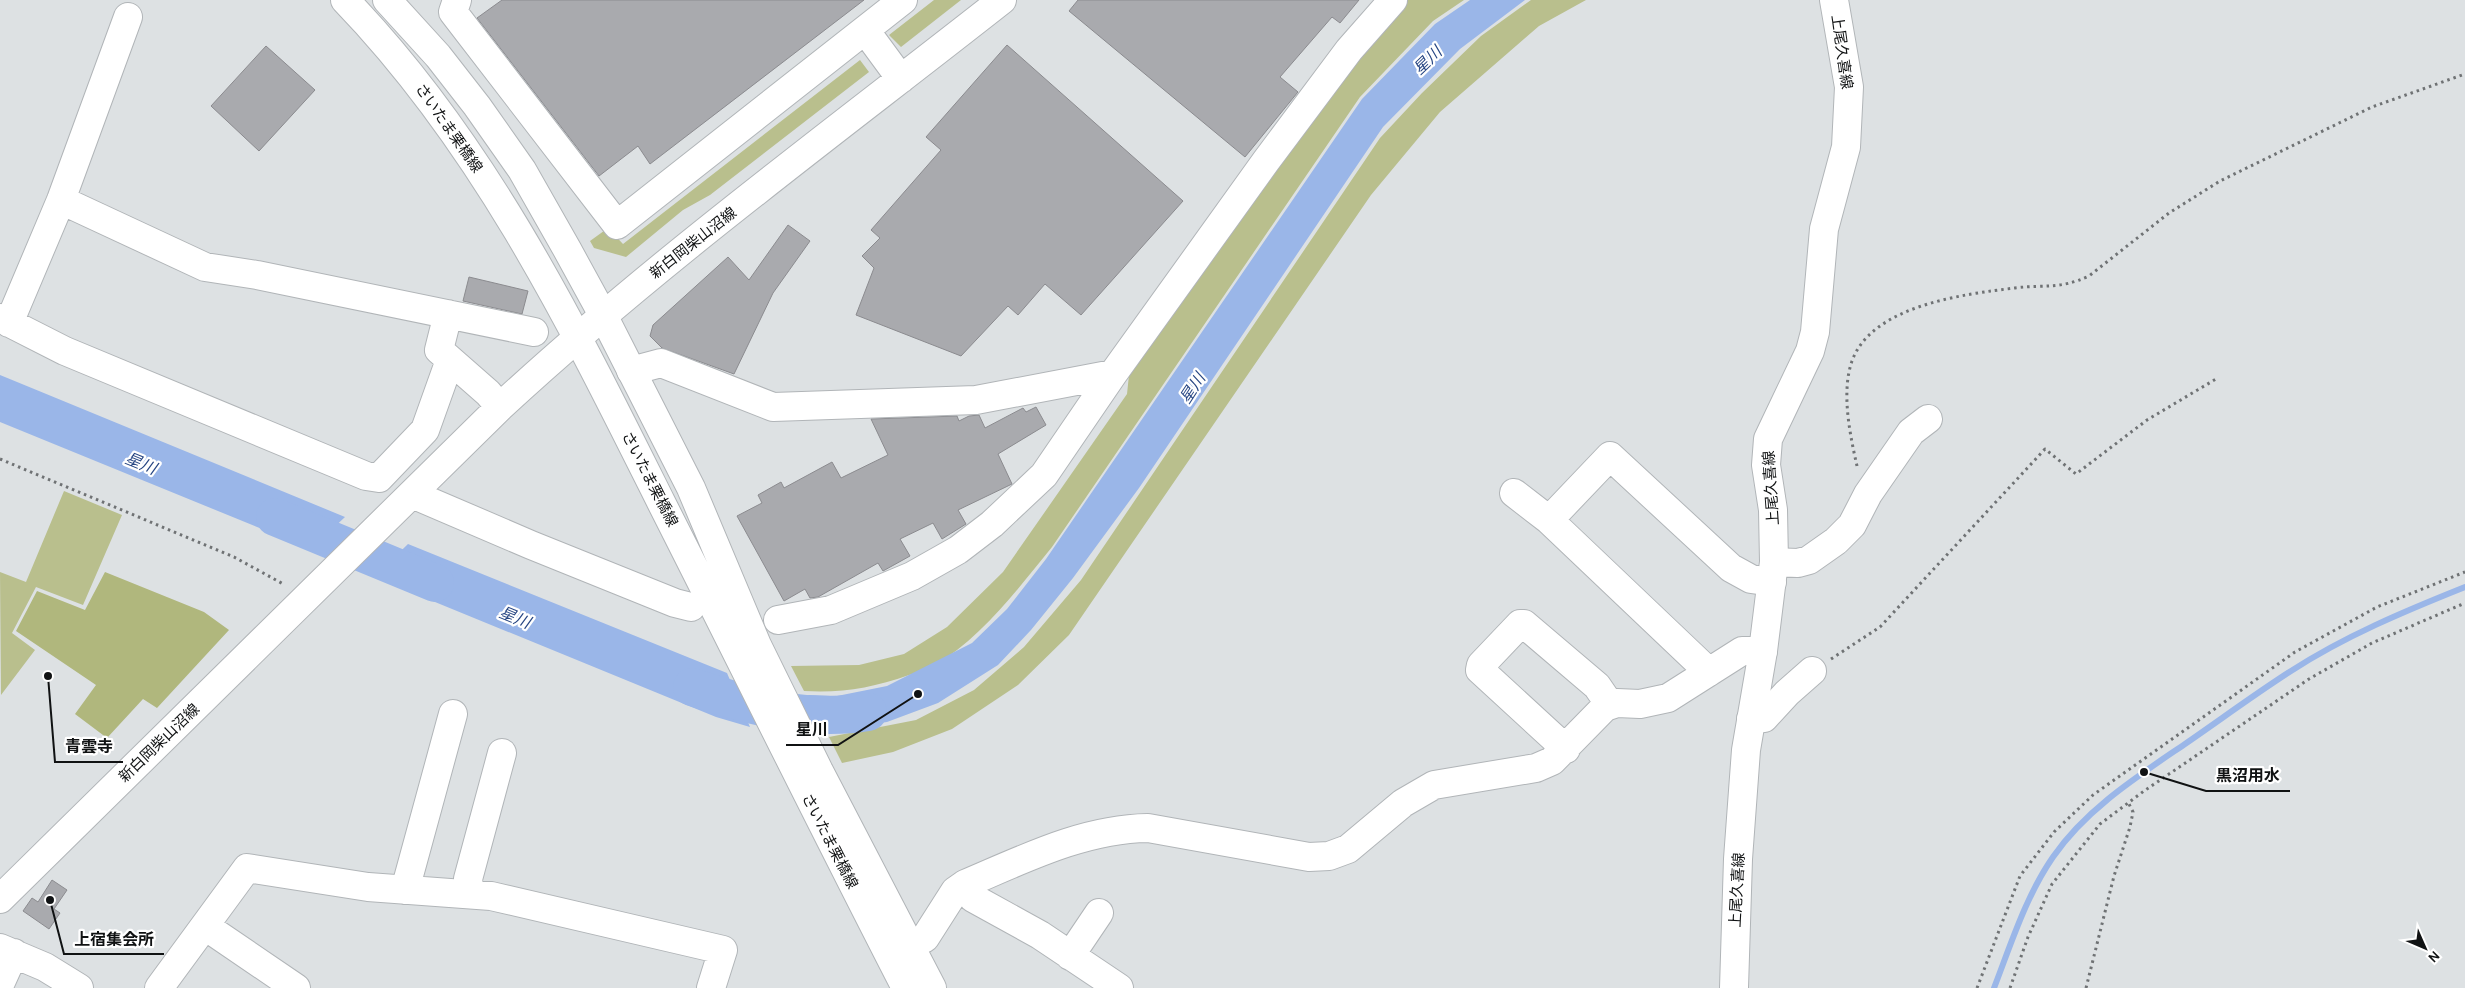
<svg xmlns="http://www.w3.org/2000/svg" width="2465" height="988" viewBox="0 0 2465 988" font-family="Karla,'Noto Sans JP',sans-serif">
<style>
.green{fill:#b9bf8d}
.forest{fill:#b0b77d}
.water{fill:#9ab6e8}
.lines{fill:none;stroke-linecap:round;stroke-linejoin:round}
.stream{stroke:#9ab6e8;stroke-width:6}
.river{stroke:#9ab6e8;stroke-width:38}
.building{fill:#a9aaae;stroke:#8b8b8f}
.minor-casing{stroke:#b1b5b8;stroke-width:30}
.major-casing{stroke:#b1b5b8;stroke-width:30}
.path{stroke:#6f7274;stroke-width:3;stroke-dasharray:2.5 4;stroke-linecap:butt}
.minor{stroke:#fff;stroke-width:28}
.major{stroke:#fff;stroke-width:28}
.labels{text-anchor:middle;stroke-width:4.5;stroke-linejoin:round;paint-order:stroke}
.street-label{font-size:15px;fill:#101213;stroke:#fff}
.water-label{font-size:16px;font-style:italic;fill:#274683;stroke:#fff}
.leader{fill:none;stroke:#101213;stroke-width:2}
.callout-dot{fill:#101213;stroke:#fff;stroke-width:2}
.callout-label{font-size:16px;text-anchor:middle;font-weight:bold;fill:#101213;stroke:#fff;stroke-width:4.5;stroke-linejoin:round;paint-order:stroke}
</style>
<rect width="100%" height="100%" fill="#dde1e3"/>
<path class="green" d="M934 0H961L901 47 889 35Z
M1408 0H1464L1433 21 1360 97 1052 547C1017 590 982 637 934 666 927 671 917 673 909 675 872 688 843 693 804 691L791 666 859 665 904 654 947 627 1003 572 1127 394 1129 375 1338 81 1384 23Z
M1531 0H1586L1539 26 1440 112 1371 195 1069 635 1018 685 952 729 893 752 842 763 829 737 916 720 974 690 1024 647 1081 580 1380 138 1422 93 1481 36Z
M860 60 869 72 710 195 683 210 626 257 594 248 590 241 608 228 623 244Z
M64 491 122 515 83 605 36 587 12 633 35 650 1 695 0 572 26 582Z"/>
<path class="forest" d="M105 572 204 612 229 630 157 708 143 699 107 738 75 714 96 685 16 631 37 591 85 610Z"/>
<path class="water" d="M1470 0H1525L1460 49 1383 127 1139 488 1073 578 1031 630 998 665 938 703 887 722 826 731 808 695 837 696 887 686 972 643 1007 609 1046 559 1362 99 1435 24Z
M0 375 39 391 345 517 311 549 0 422Z
M408 544 727 673 750 727 716 717 374 577Z"/>
<g class="lines">
<path class="stream" d="M1994 988C2011 944 2026 896 2053 857 2086 809 2138 776 2185 744 2220 720 2255 694 2291 671 2345 636 2405 611 2465 587"/>
<path class="river" d="M275 517 435 583
M692 687C748 706 809 722 868 712"/>
</g>
<path class="building" d="M502 0H864L650 164 638 146 599 176 477 18Z
M1078 0H1359L1340 23 1332 17 1280 77 1298 92 1245 157 1069 11Z
M1007 45 1183 201 1081 315 1045 284 1018 315 1008 306 961 356 856 315 874 268 862 256 880 238 871 230 941 150 926 137Z
M266 46 315 90 259 151 211 106Z
M788 225 810 241 773 293 734 374 662 348 650 336 653 325 728 257 749 280Z
M469 277 528 291 522 314 463 301Z
M1036 407 1046 425 998 454 1012 484 958 510 966 524 942 539 933 523 900 539 910 556 883 571 878 563 818 597 810 598 805 589 784 601 737 516 762 503 758 495 781 482 784 488 832 462 841 478 888 455 871 419 957 416 959 421 969 416 979 415 985 428 1023 408 1026 412Z
M52 880 67 890 54 909 60 913 49 929 23 911 32 898 38 902Z"/>
<g class="lines">
<g class="minor-casing">
<path id="minor" d="M457 0 453 12 617 225 903 0
M865 30 901 79
M61 200 205 267 257 275 534 332
M448 314 439 350 488 393 500 407
M0 318 65 351 366 476 379 478 425 430 450 360
M9 323 61 200 128 17
M631 371 661 363 773 407 976 400 1113 374
M1514 493 1549 520 1709 672
M412 494 531 545 675 603 691 607
M1549 520 1610 456 1731 568 1751 579 1772 582
M1774 562 1798 563 1809 560 1836 541 1852 525 1868 494 1911 432 1928 419
M778 620 831 610 912 576 958 550 992 524 1044 475 1113 374 1266 161 1349 50 1393 0
M1751 719 1764 718 1787 693 1812 671
M1566 749 1480 670 1481 665 1520 624H1524L1597 686 1610 705
M965 884 973 898 1040 935 1119 988
M405 890 453 714
M470 894 468 879 502 753
M0 899 500 407C658 261 833 133 1002 0
M205 926 296 988
M911 945 925 938 955 891 965 884C1024 859 1083 829 1148 828L1309 857 1329 856 1348 849 1403 803 1434 785 1536 768 1552 761 1605 707 1617 703 1640 704 1668 698 1742 651H1763
M0 948 45 967 79 988
M1070 956 1099 913
M0 984 14 953
M159 988 247 868 368 887 491 896 723 950 711 988"/>
</g>
<g class="major-casing">
<path id="major" d="M345 0C485 145 572 324 661 502 743 664 823 827 906 988
M387 0 438 56 477 106 522 170 568 251 603 315 691 488 757 645 819 771 932 988
M1734 988 1738 859 1746 750 1763 651 1774 562 1773 510 1766 465 1768 439 1810 351 1815 332 1824 229 1846 147 1849 87 1834 0"/>
</g>
<path class="path" d="M0 459 234 557 285 585
M1857 466C1850 435 1841 392 1852 361 1872 305 1965 294 2015 288 2046 284 2058 290 2089 276L2169 213 2220 181 2372 107 2465 74
M1831 659 1880 627 2045 449 2076 474 2147 420 2216 379
M1977 988 2020 876 2054 832 2093 795 2295 652 2377 607 2465 572
M2010 988 2028 937 2052 884 2100 824 2144 791 2309 679 2372 643 2465 603
M2086 988 2114 876 2130 827 2133 812 2128 802"/>
<use href="#minor" class="minor"/>
<use href="#major" class="major"/>
</g>
<g class="labels">
<g class="street-label">
<text transform="translate(1842 52) rotate(82)" y="5">上尾久喜線</text>
<text transform="translate(449 128) rotate(55)" y="5">さいたま栗橋線</text>
<text transform="translate(693 243) rotate(-38)" y="5">新白岡柴山沼線</text>
<text transform="translate(650 479) rotate(63)" y="5">さいたま栗橋線</text>
<text transform="translate(1771 488) rotate(-94)" y="5">上尾久喜線</text>
<text transform="translate(159 743) rotate(-44)" y="5">新白岡柴山沼線</text>
<text transform="translate(830 841) rotate(63)" y="5">さいたま栗橋線</text>
<text transform="translate(1737 890) rotate(-87)" y="5">上尾久喜線</text>
</g>
<g class="water-label">
<text transform="translate(1427 60) rotate(-44)" y="6">星川</text>
<text transform="translate(1192 388) rotate(-57)" y="6">星川</text>
<text transform="translate(141 463) rotate(22)" y="6">星川</text>
<text transform="translate(515 617) rotate(22)" y="6">星川</text>
</g>
</g>
<path class="leader" d="M918 694L838 745H786M48 676L55 762H123M2144 772L2206 791H2290M50 900L64 954H164"/>
<g class="callout-dot">
<circle cx="918" cy="694" r="5"/>
<circle cx="48" cy="676" r="5"/>
<circle cx="2144" cy="772" r="5"/>
<circle cx="50" cy="900" r="5"/>
</g>
<g class="callout-label">
<text x="812" y="735">星川</text>
<text x="89" y="752">青雲寺</text>
<text x="2248" y="781">黒沼用水</text>
<text x="114" y="945">上宿集会所</text>
</g>
<g transform="translate(2425 948) rotate(135)" stroke="#ffffff" stroke-width="4" paint-order="stroke">
<path d="M0-4L9 19L0 12L-9 19Z" fill="#101213"/>
<text y="-8" font-size="14" font-weight="bold" text-anchor="middle" fill="#101213">N</text>
</g>
</svg>
